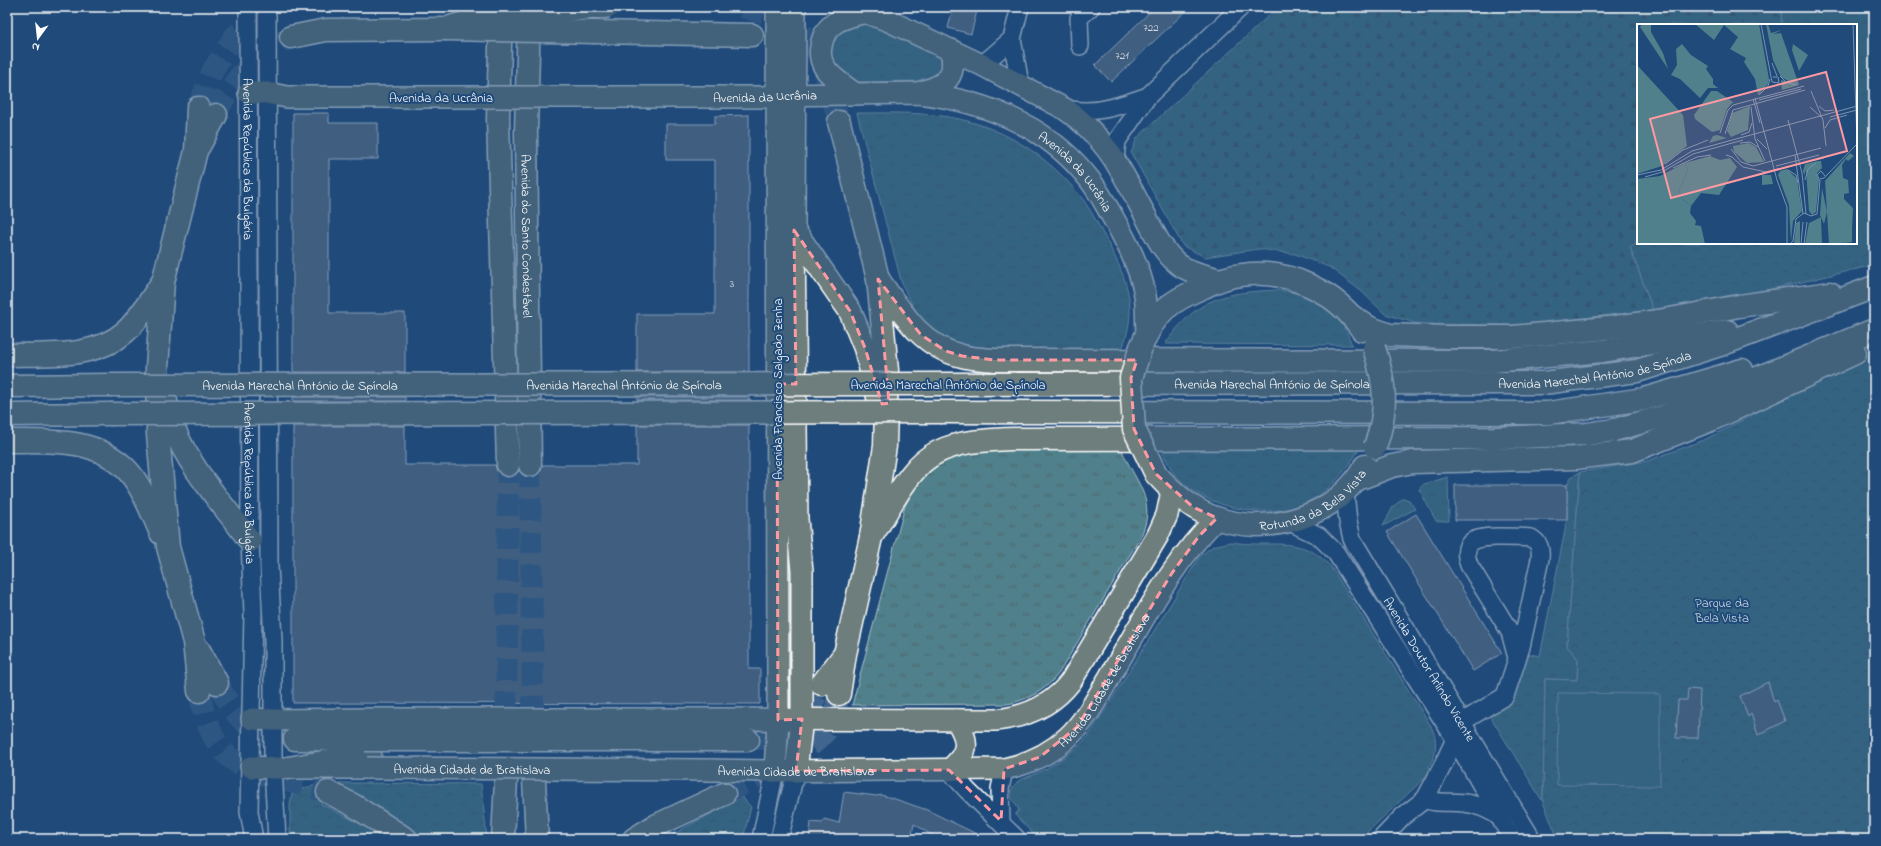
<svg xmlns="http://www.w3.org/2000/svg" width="1881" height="846" viewBox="0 0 1881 846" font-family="'Indie Flower',sans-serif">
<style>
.grass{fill:url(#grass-tufts);stroke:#a7c0c5}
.forest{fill:url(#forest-firs);stroke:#a7c0c5}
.park{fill:url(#park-crowns);stroke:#a7c0c5}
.pitch{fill:#4f808b;stroke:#a7c0c5}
.building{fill:#687788;stroke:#fff}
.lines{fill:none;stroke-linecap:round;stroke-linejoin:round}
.highway-tunnel{stroke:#41658e;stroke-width:22;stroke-dasharray:22 11;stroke-linecap:butt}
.minor-casing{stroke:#fff;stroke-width:20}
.major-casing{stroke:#fff;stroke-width:24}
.highway-casing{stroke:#fff;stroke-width:25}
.minor{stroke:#1f4a7a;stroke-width:17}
.major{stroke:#6d7e7c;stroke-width:21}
.highway{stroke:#6d7e7c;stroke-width:22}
.major-bridge-casing{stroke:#fff;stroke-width:24;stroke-linecap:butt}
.highway-bridge-casing{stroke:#fff;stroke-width:25;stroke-linecap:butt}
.major-bridge{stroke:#6d7e7c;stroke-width:21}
.highway-bridge{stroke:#6d7e7c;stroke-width:22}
.marked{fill:none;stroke:#ff9aa2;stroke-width:3;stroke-dasharray:8 5;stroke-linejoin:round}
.labels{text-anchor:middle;stroke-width:4;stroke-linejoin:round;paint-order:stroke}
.number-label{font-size:11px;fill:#d9dde1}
.street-label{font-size:13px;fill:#fff;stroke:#1f4a7a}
.park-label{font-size:13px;fill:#d3dfe2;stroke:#1f4a7a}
.inset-road{fill:none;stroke:#7992af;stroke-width:1}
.view{fill:#ff9aa2;fill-opacity:0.15;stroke:#ff9aa2;stroke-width:2}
.inset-edge{fill:none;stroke:#fff;stroke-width:2}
</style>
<defs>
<pattern id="grass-tufts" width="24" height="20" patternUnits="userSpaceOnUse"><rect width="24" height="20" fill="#4f808b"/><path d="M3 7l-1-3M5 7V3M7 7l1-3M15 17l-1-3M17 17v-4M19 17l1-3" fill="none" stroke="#4e666c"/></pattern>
<pattern id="forest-firs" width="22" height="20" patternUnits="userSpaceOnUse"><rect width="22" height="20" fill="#4f808b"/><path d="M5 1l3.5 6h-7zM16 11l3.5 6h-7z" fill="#4e666c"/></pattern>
<pattern id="park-crowns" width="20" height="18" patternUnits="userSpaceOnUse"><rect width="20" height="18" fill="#4f808b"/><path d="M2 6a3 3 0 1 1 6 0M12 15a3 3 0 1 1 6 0" fill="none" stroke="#4e666c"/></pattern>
</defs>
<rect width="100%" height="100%" fill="#1f4a7a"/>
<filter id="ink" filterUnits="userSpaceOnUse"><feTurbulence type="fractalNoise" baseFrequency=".025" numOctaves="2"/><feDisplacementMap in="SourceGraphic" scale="8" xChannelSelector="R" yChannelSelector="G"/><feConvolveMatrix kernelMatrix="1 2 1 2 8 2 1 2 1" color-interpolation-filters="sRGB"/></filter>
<g filter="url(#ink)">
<path class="grass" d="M853 20 872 24 939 55 943 59 946 67 932 81 859 82 843 79 826 53 830 36Z
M857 113C885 113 914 112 942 116 998 123 1050 155 1084 201 1094 215 1101 230 1109 245 1128 282 1138 308 1122 349 1097 349 1073 349 1048 349 1013 349 969 353 937 333 919 321 909 300 901 281Z
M1279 290C1315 295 1340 310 1352 345L1165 344C1198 297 1224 292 1279 290Z
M1121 448C1134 481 1159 500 1140 538L1059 673C1045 691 1029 699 1008 704L852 705 905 506C934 446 977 449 1036 448 1064 448 1092 448 1121 448Z
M1161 449H1359C1346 471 1328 494 1303 504 1265 520 1206 508 1178 478 1170 470 1166 458 1161 449Z
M1580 472 1567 646 1578 659 1577 680 1545 679 1543 802 1490 716 1510 701 1524 653 1540 656 1567 520V485L1571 477Z
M1448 477 1449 521H1436L1419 489 1424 484Z
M1403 498 1409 500 1415 509 1383 526 1393 507Z
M1230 542C1239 543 1248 544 1258 544 1289 544 1308 542 1331 567L1431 726C1438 741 1437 753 1429 767L1433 770 1360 839H1038L1015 815 1019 810 1011 797V790L1018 781 1046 769 1057 762 1079 746 1088 736 1109 704 1200 556 1213 546Z
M355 783 481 784 487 839H426L378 806 331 786 321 804 391 839H290V804L292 794C310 783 334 783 355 783Z"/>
<path class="forest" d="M1278 7H1781L1782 25H1638V241L1630 247 1653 310 1522 325 1418 324 1385 314 1361 291 1329 267 1295 254 1259 249 1205 257 1183 246 1131 153 1137 138Z"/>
<path class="park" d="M1781 7H1874V265L1776 288 1653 310 1630 247 1638 241V243H1856V25H1782Z
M1874 354V839H1558L1543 802 1545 679 1577 680 1578 659 1567 646 1580 472 1647 461 1704 440 1817 381Z
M742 797 751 807 743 839H664Z"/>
<path class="pitch" d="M1558 693 1660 694V786L1557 785Z"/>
<path class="building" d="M953 7H978L971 34 948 28Z
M1155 7H1190L1111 82 1095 65Z
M293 113H329V123H378V159H329V313H405V372H293Z
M749 115V372H637V314H715V160H666V124H715V116Z
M293 397H405V401H293Z
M637 397H749V400H637Z
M637 425H749V669H760V704L293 703V426H405V465H495L497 471 502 476 509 477 514 476 519 471 524 476 530 477 537 476 541 471 542 465H637Z
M1455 485H1567V520H1455Z
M1416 514 1502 653 1473 671 1387 532Z
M1768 682 1774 702 1777 700 1785 721 1758 735 1751 714 1748 717 1740 696Z
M1688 689 1700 690 1698 738H1676L1678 700H1687Z
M844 792 877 796 881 795 895 799 927 810 987 839H938L914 824 911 839H809L811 822 822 823 824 819 839 823Z"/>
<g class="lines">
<path class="highway-tunnel" d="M743 7C759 12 778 15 792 25 823 45 829 89 839 122
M198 108 213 70 235 36 264 7
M216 115C232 79 256 54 291 37
M530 465 534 780
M217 683C239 721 248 736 295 739
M199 691C215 780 257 770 328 792
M748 740C760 739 774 739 785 734 803 725 813 701 822 684
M506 780 508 465
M724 794C752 779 806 756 826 731 834 720 836 706 839 694"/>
<g class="minor-casing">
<g id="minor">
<path id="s1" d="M248 7 250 541 253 613 249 812 254 839"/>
<path d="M267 7 269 566 273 640V768L277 839"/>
<path d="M1080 46 1079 18 1091 7"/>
<path d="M982 65 1012 39"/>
<path d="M1020 84 1012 39 1020 7"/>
<path d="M1065 109C1097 115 1118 106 1148 96"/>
<path d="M1115 159 1117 141 1148 96 1241 7"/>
<path id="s2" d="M1345 493 1348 521 1352 539 1532 839"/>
<path d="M1288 521 1319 536 1336 553 1455 739 1512 839"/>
<path d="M1462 722 1505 696 1521 647 1540 559C1541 549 1540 543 1531 538 1520 537 1509 537 1499 537 1477 537 1460 539 1469 565L1510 632 1517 658"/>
<path d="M949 770 967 790 1017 839"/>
<path d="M1425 799C1434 804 1452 801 1464 803 1477 804 1488 810 1499 816"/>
<path d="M1001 821 1000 789 1004 769"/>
<path d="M761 839 775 771"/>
<path d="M779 839 796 771"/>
<path d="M1381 839 1402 817 1425 799 1441 769 1455 739"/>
</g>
</g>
<g class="major-casing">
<g id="major">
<path d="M795 7 794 230 797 519 802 571V719L796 771"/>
<path d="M849 7 887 20 982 65 1065 109C1106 137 1120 168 1143 211 1153 230 1161 250 1178 264 1189 273 1207 275 1221 280"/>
<path d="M249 93H267L287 97H392"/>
<path d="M918 93C943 86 958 80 951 50"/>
<path d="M855 94C846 87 836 81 828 72 822 65 819 56 821 46 825 21 845 17 867 12"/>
<path id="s3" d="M579 97H764L777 95 918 93C980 100 1044 124 1085 174 1096 186 1103 200 1111 214 1125 239 1140 266 1145 295 1147 307 1146 319 1147 331"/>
<path d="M252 719 273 720 364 719"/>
<path d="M722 719 996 720C1026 717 1052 706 1071 681L1158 535 1167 515 1172 491"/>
<path d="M251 767 273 768H367"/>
<path id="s4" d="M710 770 775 771 1004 769C1028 764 1050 754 1068 737 1087 719 1100 693 1113 671 1144 619 1172 562 1217 518"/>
<path d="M949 770C969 754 970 741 956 720"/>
<path d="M775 771 778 720 777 7"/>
</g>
</g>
<g class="highway-casing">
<g id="highway">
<path d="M501 12 498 118 508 465"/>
<path id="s5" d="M529 12 526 132 530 465"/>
<path d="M595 32 752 35"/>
<path d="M291 37 326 30 445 29"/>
<path d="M198 108 196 151 163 282 157 368 158 434 168 547 194 642 199 691"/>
<path d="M839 122 878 279 887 370 885 446 871 537 845 654 839 694"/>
<path d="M199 146 216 115"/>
<path d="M794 230 850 311 865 348 878 397"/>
<path d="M878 279C901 311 921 347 962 356 972 359 984 359 995 360L1493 361 1603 351 1727 331"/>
<path d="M1353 317 1370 328 1390 335 1445 337H1512L1608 328 1665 320 1739 306 1830 293"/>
<path d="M1141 347C1155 312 1170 301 1204 287 1216 281 1229 276 1242 275 1288 268 1337 292 1362 330"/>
<path d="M7 355C46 354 94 359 125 332 140 319 151 298 162 283"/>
<path id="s6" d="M942 384 1543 383 1637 371 1723 344 1874 287"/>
<path d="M7 386 109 385"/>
<path d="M165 398C168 408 170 418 174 428 187 465 226 508 250 541"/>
<path d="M942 412 1548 413 1644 399 1742 370"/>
<path d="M7 415 110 414"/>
<path d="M7 441C49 441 96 437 128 471 143 488 152 513 161 533"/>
<path id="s7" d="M1156 474C1173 493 1192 510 1216 518 1270 537 1337 516 1365 466"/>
<path d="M1358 479 1392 466 1413 462 1575 458 1632 451 1713 419 1855 353"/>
<path d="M871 537C885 516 898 489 915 470 939 441 980 440 1014 439L1496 438 1587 434 1614 430 1665 416 1874 330"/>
<path d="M199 650 217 683"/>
<path d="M822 684 844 655"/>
<path d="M295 739 365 740"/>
<path d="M723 740H748"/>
<path d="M288 768 370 754"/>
<path d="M534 780 537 839"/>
<path d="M328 792 353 805 406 839"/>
<path d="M503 839 506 780"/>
<path d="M634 839 653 827 724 794"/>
</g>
</g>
<use href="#minor" class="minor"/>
<use href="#major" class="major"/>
<use href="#highway" class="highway"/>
<g class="major-bridge-casing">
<g id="major-bridge">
<path d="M449 27 478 18 609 7"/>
<path d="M392 97H579"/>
<path d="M364 719H722"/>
<path id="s8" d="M367 768 710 770"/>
</g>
</g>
<g class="highway-bridge-casing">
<g id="highway-bridge">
<path d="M445 29 595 32"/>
<path d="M1141 347 1131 378 1134 429 1156 474"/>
<path d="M1374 348C1386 384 1388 411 1375 447"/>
<path id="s9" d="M109 385 942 384"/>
<path d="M110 414 942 412"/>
<path d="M365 740H723"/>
</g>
</g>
<use href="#major-bridge" class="major-bridge"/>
<use href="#highway-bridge" class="highway-bridge"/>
</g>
</g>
<path d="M0 0H1881V846H0ZM794 230 850 311 865 348 882 404 889 403 878 279 921 335 946 351 962 356 995 360H1137L1131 378 1134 429 1156 474 1193 507 1217 518 1199 536 1172 573 1077 727 1040 757 1004 769 1001 821 949 770 796 771 802 719 778 720 777 384H796Z" fill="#1f4a7a" fill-opacity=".55" fill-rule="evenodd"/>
<path class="marked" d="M794 230 850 311 865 348 882 404 889 403 878 279 921 335 946 351 962 356 995 360H1137L1131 378 1134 429 1156 474 1193 507 1217 518 1199 536 1172 573 1077 727 1040 757 1004 769 1001 821 949 770 796 771 802 719 778 720 777 384H796Z"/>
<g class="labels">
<g class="number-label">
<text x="1151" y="31">722</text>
<text x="1122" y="59">721</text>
<text x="732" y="287">3</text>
</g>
<g class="street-label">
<text dy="5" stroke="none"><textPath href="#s3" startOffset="186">Avenida da Ucrânia</textPath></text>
<text x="441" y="102">Avenida da Ucrânia</text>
<text dy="5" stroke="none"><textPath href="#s1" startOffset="152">Avenida República da Bulgária</textPath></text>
<text dy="5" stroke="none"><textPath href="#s3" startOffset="521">Avenida da Ucrânia</textPath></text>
<text dy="5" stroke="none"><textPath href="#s5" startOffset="224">Avenida do Santo Condestável</textPath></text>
<text dy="5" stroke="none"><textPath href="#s6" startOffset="654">Avenida Marechal António de Spínola</textPath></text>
<text x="948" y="389">Avenida Marechal António de Spínola</text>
<text dy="5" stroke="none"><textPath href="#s6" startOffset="330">Avenida Marechal António de Spínola</textPath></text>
<text dy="5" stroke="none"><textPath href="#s9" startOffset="191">Avenida Marechal António de Spínola</textPath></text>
<text dy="5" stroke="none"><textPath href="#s9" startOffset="515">Avenida Marechal António de Spínola</textPath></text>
<text transform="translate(777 389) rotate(-90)" y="5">Avenida Francisco Salgado Zenha</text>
<text dy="5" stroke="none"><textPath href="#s1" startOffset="476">Avenida República da Bulgária</textPath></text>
<text dy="5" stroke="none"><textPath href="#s7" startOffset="180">Rotunda da Bela Vista</textPath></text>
<text dy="5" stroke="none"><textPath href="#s2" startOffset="198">Avenida Doutor Arlindo Vicente</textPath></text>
<text dy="5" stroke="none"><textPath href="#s4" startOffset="434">Avenida Cidade de Bratislava</textPath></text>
<text dy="5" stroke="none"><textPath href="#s8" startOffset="105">Avenida Cidade de Bratislava</textPath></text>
<text dy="5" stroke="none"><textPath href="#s4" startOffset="86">Avenida Cidade de Bratislava</textPath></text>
</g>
<g class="park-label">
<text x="1722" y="607">Parque da<tspan x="1722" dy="15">Bela Vista</tspan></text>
</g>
</g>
<g transform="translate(1637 24)">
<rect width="220" height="220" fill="#1f4a7a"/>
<path d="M129 0H131L134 9 145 6 136 10 144 9 162 61 145 66 144 56 153 58 144 53 136 36ZM45 20 54 31 71 42 69 45 76 55V60L81 64H71L63 74 43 55 34 51 40 41 39 25ZM156 20 171 31 162 47 155 26ZM74 67H80L96 78 90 85 83 106 75 108 58 95 57 91ZM113 82 111 106 94 113 90 107 95 89ZM80 111 90 114 72 119 76 112ZM112 119 119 123 127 138 110 139 97 128 96 122ZM213 129 217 132 211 137 209 135 205 141 206 154 211 156 212 169 207 170V175L216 184 215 204H207V219L215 218 192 220 188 157ZM181 137H184L185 144 180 149 182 156 179 188 175 191 172 187 169 146 167 151 166 147 168 140ZM150 145 160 155 165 187 156 197 154 217 152 181 141 151 143 147ZM125 151H134L136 160 125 161ZM185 164 190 188 187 200 183 191ZM184 193 185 220H168L172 199ZM163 197V220H157L159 199Z" fill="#4f808b"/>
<path d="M73 132 83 136 93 134 100 143 82 171 64 169 54 182 45 175 42 167 51 145 48 139Z" fill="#4f808b"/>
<path d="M58 0H122L132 55 131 60 121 71 118 55 107 38 109 34 93 25 101 13 87 1 77 16ZM0 41 46 91 50 122 25 142 0 150ZM48 139 51 145 42 167 45 175 54 182 53 189 59 197 58 201 64 202 68 220H0V155L23 152Z" fill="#4f808b"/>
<path d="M5 0H14V8L26 29 31 45 3 3ZM62 0H80L73 11ZM119 19 124 53 119 55 109 40Z" fill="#4f808b"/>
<path d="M35.5 98a5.5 5.5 0 1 1 11 0a5.5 5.5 0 1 1-11 0ZM206 204H215V218L207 219Z" fill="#4f808b"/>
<path class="inset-road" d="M124 0 135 58 142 59 141 53H136M216 0 220 119M135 39 140 52M143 52 149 58 159 61M174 67 186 96 189 122M122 71 131 62 133 55M118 74 140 156 150 183V220M116 75 123 99M122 76 164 65M182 82 188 87 197 86M114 83 118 115 128 137M173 83 184 93M193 93 220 86M151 96 165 149 169 190M188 104 193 96 210 91M83 109 91 86 96 81 167 62M88 110 96 86 168 66M104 111 112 108 115 99M120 115 130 125M103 119 113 118 121 123M94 125 104 138 116 142 184 124M89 131 95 133 106 143 129 148 187 134M158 131 166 190M28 140 46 126 71 116M139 142 182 131M36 144 60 133 74 131M151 146 159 151 161 159M0 151 24 146 55 127 220 82M8 153 25 148 56 130 106 116M183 155 187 154 220 120M168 156 171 145 179 139M153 220 156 217 159 195 167 189 174 192 180 190 183 157 180 151 184 147 188 152M164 220 166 198M167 220 170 198"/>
<path class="view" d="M189 48 210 127 34 174 13 95Z"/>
<rect width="220" height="220" class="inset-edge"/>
</g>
<rect width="1881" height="846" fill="none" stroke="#1f4a7a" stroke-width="24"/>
<rect x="12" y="12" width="1857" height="822" fill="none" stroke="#fff" stroke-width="1.5" filter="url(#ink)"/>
<g transform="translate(38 38) rotate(195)" stroke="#1f4a7a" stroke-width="3" paint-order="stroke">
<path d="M0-3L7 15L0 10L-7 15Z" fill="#ffffff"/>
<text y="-6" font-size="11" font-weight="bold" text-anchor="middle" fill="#ffffff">N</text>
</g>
</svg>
